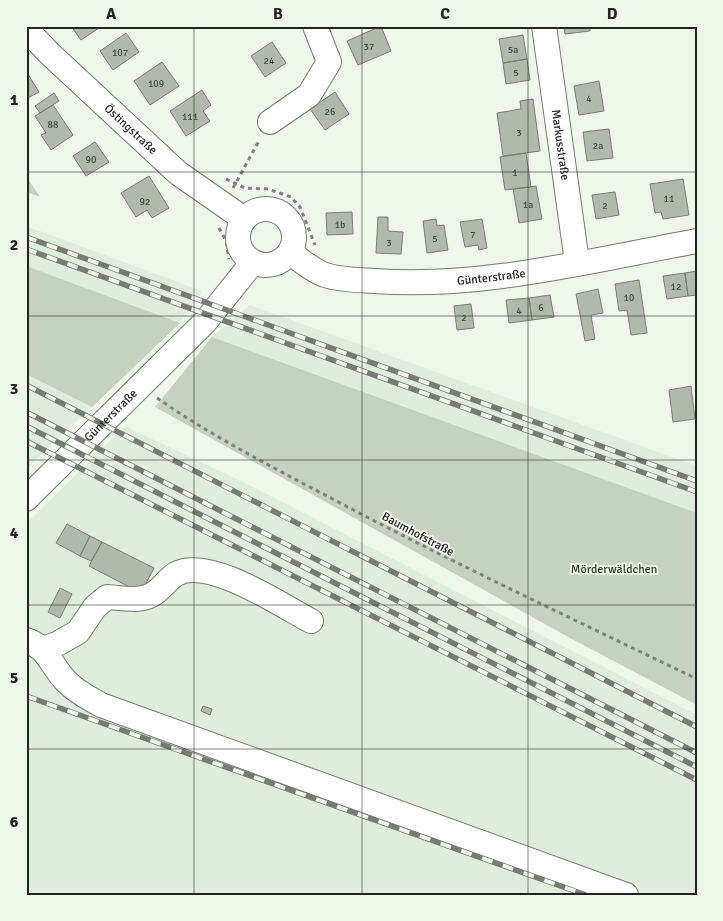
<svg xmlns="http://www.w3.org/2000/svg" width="723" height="921" viewBox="0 0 723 921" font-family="Signika,sans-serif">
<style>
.built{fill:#dfeedb}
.green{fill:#c4d2bf}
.building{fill:#afb9ac;stroke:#778074}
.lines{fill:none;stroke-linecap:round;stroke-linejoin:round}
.minor-casing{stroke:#737c70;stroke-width:26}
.path{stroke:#7e847c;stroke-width:3;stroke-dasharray:4 4;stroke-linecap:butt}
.minor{stroke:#fff;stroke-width:24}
.rail-casing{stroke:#767c73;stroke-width:5.5}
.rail{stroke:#edf7ea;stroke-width:4;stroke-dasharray:11;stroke-linecap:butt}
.grid{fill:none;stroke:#21241f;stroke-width:1;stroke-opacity:0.55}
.labels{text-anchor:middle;stroke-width:4;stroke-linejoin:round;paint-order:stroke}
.number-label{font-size:10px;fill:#444942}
.street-label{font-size:12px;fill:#21241f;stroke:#edf7ea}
.park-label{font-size:12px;fill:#25441b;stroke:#edf7ea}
.neatline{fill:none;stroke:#21241f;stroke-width:2}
.grid-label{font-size:16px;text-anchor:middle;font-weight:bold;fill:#21241f}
</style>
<rect width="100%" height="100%" fill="#edf7ea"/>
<path class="built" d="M26 226 202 291 180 323 26 469Z
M250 305 697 466V513L212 337Z
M125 426 253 487 697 715V895H26V524Z"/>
<path class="green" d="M26 176 40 197 26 192Z
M26 266 180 323 92 407 26 374Z
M212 337 697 513V705L570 638 155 407Z"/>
<path class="building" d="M71 26H102L81 40Z
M381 26 391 51 358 65 347 41Z
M564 26H590V31L565 34Z
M126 33 139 52 113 70 100 51Z
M523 35 527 59 503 63 499 39Z
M272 42 286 63 265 77 251 56Z
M527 59 530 80 506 84 503 63Z
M162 62 179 86 150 105 134 81Z
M26 71 39 92 26 99Z
M599 81 604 111 579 115 574 86Z
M202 90 211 105 203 111 210 121 186 136 170 111Z
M335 92 349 114 325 130 310 109Z
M54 93 59 101 40 113 35 106Z
M533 99 540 151 503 156 497 113 521 109 520 101Z
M53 105 73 135 51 150 41 135 46 133 35 116Z
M609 129 613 158 587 161 583 132Z
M95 142 109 162 86 176 73 156Z
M526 153 531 187 505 190 500 157Z
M149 176 169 208 152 218 147 210 136 217 121 193Z
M683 179 689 215 663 219 661 212 655 213 650 184Z
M536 186 542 219 519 223 513 189Z
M615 192 619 215 596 219 592 195Z
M352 212 353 234 327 235 326 213Z
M378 217H388V231L403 232 401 254 376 253Z
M436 219 437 226 444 225 448 250 427 253 423 221Z
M482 219 487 248 479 250 478 245 465 247 460 222Z
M697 271V295L688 296 685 273Z
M685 273 688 296 667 299 663 276Z
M639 280 647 333 631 335 627 310 619 311 615 284Z
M598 289 603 313 591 315 595 339 585 341 576 294Z
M550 295 554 317 532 320 529 298Z
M529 298 532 320 509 323 506 300Z
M471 304 474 328 457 330 454 306Z
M691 386 695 419 673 422 669 390Z
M67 524 90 536 80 556 56 543Z
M90 536 102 542 91 561 80 556Z
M102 542 154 568 141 593 89 566Z
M60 588 72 594 60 618 48 612Z
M203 706 212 709 210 715 201 711Z"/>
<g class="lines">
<g class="minor-casing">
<g id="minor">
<path id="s1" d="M544 26 577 262"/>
<path id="s2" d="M26 29 50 54 178 173 244 219"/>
<path d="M270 122 309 95 329 62 315 26"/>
<circle cx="266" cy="237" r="28"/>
<path id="s3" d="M290 252C301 261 312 270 325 275 340 280 358 280 374 281 481 289 592 260 697 241"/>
<path id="s4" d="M26 499 205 322 253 262"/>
<path d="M26 640C48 647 51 666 66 681 76 692 89 698 101 705L626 895"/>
<path d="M42 649 57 644 78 632 95 607 107 597C124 598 142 603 156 592 163 587 169 578 176 574 209 556 282 606 311 621"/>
</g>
</g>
<path class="path" d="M226 179 245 188 268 189 291 197 300 207 315 245
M233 188 260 139
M219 228 226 241 229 259
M157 398C216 439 280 471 344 505 460 566 579 622 697 679"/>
<use href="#minor" class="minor"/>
<g class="rail-casing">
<path id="rail" d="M26 237 697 481
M26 249 697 492
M26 385 697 727
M26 412 697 753
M26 426 697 767
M26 441 697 780
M26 696 586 895"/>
</g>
<use href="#rail" class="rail"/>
</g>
<path class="grid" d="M194 26V895M362 26V895M528 26V895M26 172H697M26 316H697M26 460H697M26 605H697M26 749H697"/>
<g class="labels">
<g class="number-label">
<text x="369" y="50">37</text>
<text x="513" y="53">5a</text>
<text x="120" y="56">107</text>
<text x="269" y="64">24</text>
<text x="516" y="76">5</text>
<text x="156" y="87">109</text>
<text x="589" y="102">4</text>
<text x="330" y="115">26</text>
<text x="190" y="120">111</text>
<text x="53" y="128">88</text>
<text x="519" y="136">3</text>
<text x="598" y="149">2a</text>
<text x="91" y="163">90</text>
<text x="515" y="176">1</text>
<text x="669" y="202">11</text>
<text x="145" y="205">92</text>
<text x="528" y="208">1a</text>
<text x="605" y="209">2</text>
<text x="340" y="228">1b</text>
<text x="473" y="238">7</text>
<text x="435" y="242">5</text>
<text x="389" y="246">3</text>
<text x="676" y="290">12</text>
<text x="629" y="301">10</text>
<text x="541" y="311">6</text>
<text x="519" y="314">4</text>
<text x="464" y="321">2</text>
</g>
<g class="street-label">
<text dy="4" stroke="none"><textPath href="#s2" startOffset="145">Östingstraße</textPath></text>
<text dy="4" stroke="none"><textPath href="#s1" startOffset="120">Markusstraße</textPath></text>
<text dy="4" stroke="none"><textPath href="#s3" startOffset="209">Günterstraße</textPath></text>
<text dy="4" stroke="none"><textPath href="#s4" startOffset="119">Günterstraße</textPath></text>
<text transform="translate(418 534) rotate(28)" y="4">Baumhofstraße</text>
</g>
<g class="park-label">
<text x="614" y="573">Mörderwäldchen</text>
</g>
</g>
<rect width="723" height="921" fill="none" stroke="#edf7ea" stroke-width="55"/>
<rect x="28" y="28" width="668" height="866" class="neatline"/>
<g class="grid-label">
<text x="111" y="19">A</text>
<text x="278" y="19">B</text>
<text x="445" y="19">C</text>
<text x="612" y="19">D</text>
<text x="14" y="105">1</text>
<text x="14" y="250">2</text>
<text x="14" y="394">3</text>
<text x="14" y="538">4</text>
<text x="14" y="683">5</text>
<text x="14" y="827">6</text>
</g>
</svg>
